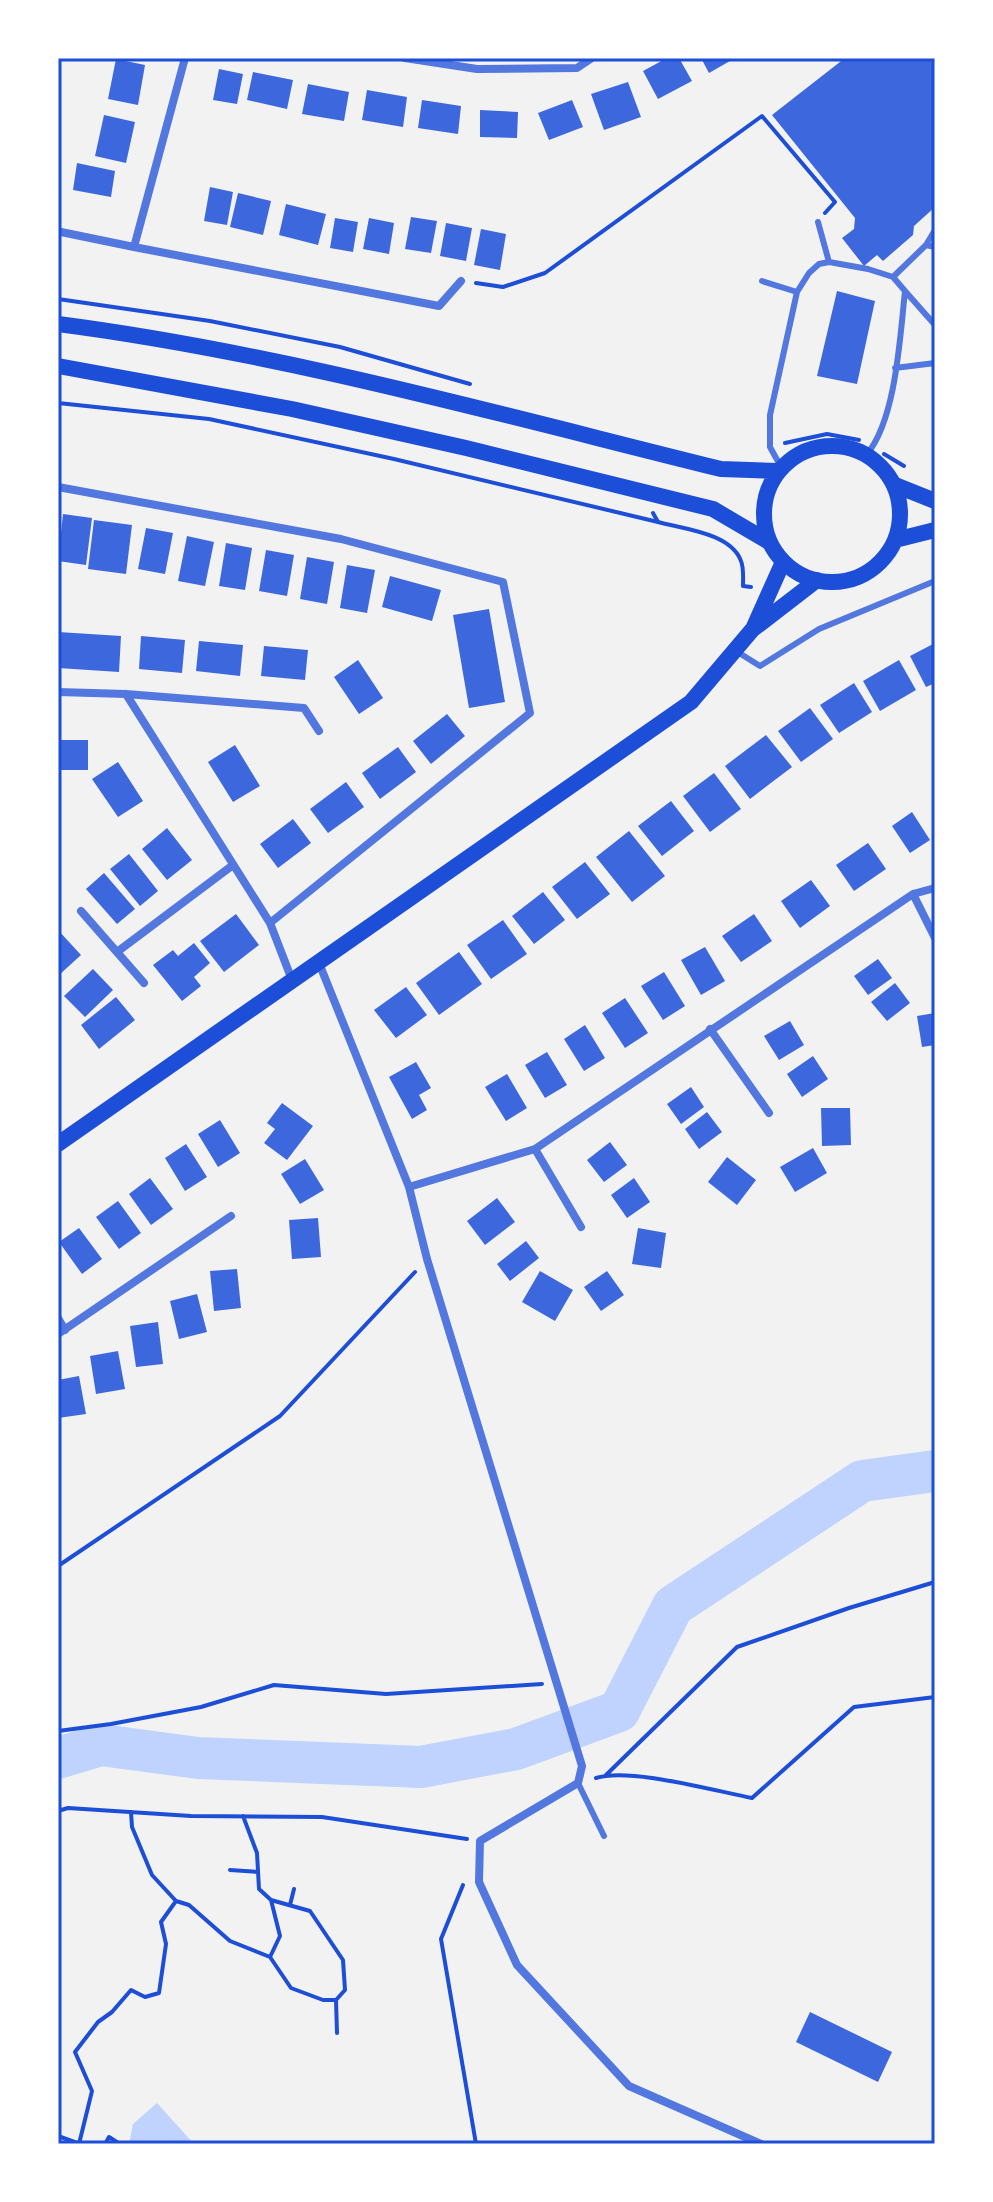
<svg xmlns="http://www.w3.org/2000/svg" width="993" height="2202" viewBox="0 0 993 2202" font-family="Quicksand,sans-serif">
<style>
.water{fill:#bfd3fe}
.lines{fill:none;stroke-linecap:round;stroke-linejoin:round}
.river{stroke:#bfd3fe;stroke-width:42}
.building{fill:#3d67dc}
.path{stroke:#1d4ed8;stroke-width:4}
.service{stroke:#5277de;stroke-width:6}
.minor{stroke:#5277de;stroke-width:8}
.secondary{stroke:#1d4ed8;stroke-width:16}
.neatline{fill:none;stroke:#1d4ed8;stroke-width:3}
</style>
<rect width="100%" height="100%" fill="#f2f2f2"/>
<path class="water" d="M157 2103 194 2144H129L133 2124Z"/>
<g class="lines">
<path class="river" d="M58 1758 101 1745 198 1758 421 1767 516 1749 619 1711 673 1606 862 1481 935 1471"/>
</g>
<path class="building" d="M667 58H679L692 81 658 99 643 71Z
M701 58H728L730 61 709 73Z
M845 58H935V207L914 226 913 235 883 261 877 255 864 266 842 238 854 229 855 218 772 115Z
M116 59 145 65 138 105 108 99Z
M219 69 243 74 237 104 213 100Z
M253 72 293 80 287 109 247 100Z
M628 82 641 117 604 130 591 94Z
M308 84 349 92 344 121 302 114Z
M367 90 407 97 403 127 362 120Z
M422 100 461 106 458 134 418 128Z
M572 100 583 127 549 140 538 113Z
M480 110 518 112 517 138 480 137Z
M104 115 135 122 126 163 95 156Z
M77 163 115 171 111 197 73 190Z
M210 187 233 192 227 225 204 221Z
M238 193 271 201 263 235 230 227Z
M286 204 326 214 318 245 279 235Z
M411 217 437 221 431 253 405 249Z
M335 218 358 222 353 252 330 248Z
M369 218 394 223 389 254 363 249Z
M446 223 472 228 466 261 440 256Z
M481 229 506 234 500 270 474 265Z
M837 291 875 301 857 384 817 376Z
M63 514 92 518 86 565 58 561Z
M94 520 132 525 126 574 88 569Z
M146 528 173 533 165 574 138 569Z
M187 536 214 542 205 586 178 581Z
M226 543 252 548 245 590 219 586Z
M266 550 294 555 287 596 259 591Z
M307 557 334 562 327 604 300 599Z
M347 565 375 570 367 613 340 608Z
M390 576 441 590 432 621 382 607Z
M489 609 505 702 469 708 453 615Z
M58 632 121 636 119 672 58 668Z
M141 636 185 640 182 673 139 669Z
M199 641 243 645 240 676 196 671Z
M935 643V683L926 687 910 656Z
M264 646 308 650 305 680 261 676Z
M358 660 383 698 359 714 334 677Z
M899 660 916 690 880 711 863 681Z
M854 683 872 712 839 733 820 705Z
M810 708 833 739 801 762 778 731Z
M447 714 465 736 431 764 413 741Z
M766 735 792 767 750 799 725 766Z
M58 740H88V770H58Z
M235 745 260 786 233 802 208 762Z
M398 747 416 772 380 799 362 773Z
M118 762 143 801 118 817 92 779Z
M714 773 741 809 710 832 683 796Z
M346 782 364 807 328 833 310 809Z
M671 801 694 831 662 856 638 826Z
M912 812 930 840 910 853 892 826Z
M293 819 311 843 278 868 260 844Z
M167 828 192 860 167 880 142 849Z
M629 831 665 876 632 902 596 857Z
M868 843 886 869 854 891 836 865Z
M129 854 158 891 140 906 110 869Z
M585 862 610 894 577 919 552 887Z
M104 873 135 909 117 924 86 889Z
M811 880 830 906 800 928 781 901Z
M543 892 565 920 534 944 512 916Z
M236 914 259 945 224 972 200 941Z
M754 914 772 941 741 962 722 936Z
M503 920 527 954 491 979 467 945Z
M58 930 81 955 58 976Z
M194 943 210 963 194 977 201 986 182 1001 153 965 173 950 178 956Z
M705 947 725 981 701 995 681 960Z
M459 952 482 984 439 1015 416 983Z
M878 959 892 978 868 995 854 976Z
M93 969 113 990 85 1017 64 996Z
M664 972 685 1006 663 1020 641 986Z
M895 983 910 1003 887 1021 871 1002Z
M406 987 427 1015 396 1038 374 1010Z
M116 997 135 1020 99 1049 81 1025Z
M625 998 648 1033 625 1048 602 1013Z
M935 1013V1045L922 1047 917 1016Z
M790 1021 804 1045 779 1060 764 1036Z
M585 1025 605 1058 584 1071 564 1039Z
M547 1052 567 1085 545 1098 525 1065Z
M813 1056 828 1079 802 1097 787 1074Z
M416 1062 431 1088 419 1095 427 1110 412 1119 389 1077Z
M507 1074 527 1108 506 1121 485 1087Z
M691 1087 704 1107 681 1124 667 1104Z
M282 1103 313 1126 287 1160 264 1143 275 1129 267 1123Z
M821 1108H850L851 1145 822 1146Z
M707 1112 722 1132 699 1149 685 1129Z
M220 1120 240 1153 218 1167 198 1134Z
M610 1142 627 1165 604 1182 587 1160Z
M186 1144 207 1177 185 1191 165 1158Z
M813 1148 827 1173 795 1192 780 1167Z
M727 1157 756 1180 737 1205 708 1182Z
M305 1159 324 1190 300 1204 281 1174Z
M150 1178 173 1209 151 1225 129 1194Z
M634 1178 650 1202 627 1218 611 1195Z
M497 1198 515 1222 485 1245 467 1221Z
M118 1201 141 1233 119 1249 96 1217Z
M318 1218 321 1257 292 1259 289 1220Z
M79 1228 102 1259 82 1274 59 1242Z
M638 1228 666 1233 661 1268 632 1264Z
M526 1241 539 1258 510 1281 497 1264Z
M237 1269 241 1308 214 1311 210 1271Z
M540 1271 573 1290 555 1321 522 1302Z
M607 1271 624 1295 601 1311 584 1287Z
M197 1294 207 1332 179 1339 170 1301Z
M158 1322 163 1364 136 1367 130 1326Z
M118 1351 125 1389 96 1394 90 1356Z
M79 1376 86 1414 58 1418V1380Z
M810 2012 892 2052 878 2082 796 2042Z"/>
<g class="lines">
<path class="path" d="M476 283 503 287 545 273 762 116 835 202 825 213
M58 299 210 321 340 347 470 384
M58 403 209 419 394 459 658 522
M785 443 827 434 859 440
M884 454 904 466
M653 513 658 522C683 529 731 533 741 561 744 568 743 579 743 586L751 587
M58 1566 280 1416 415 1272
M58 1731 111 1724 201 1707 274 1685 386 1694 542 1684
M606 1775 737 1647 849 1608 935 1582
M596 1778C629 1767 715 1791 752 1798L854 1707 935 1697
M58 1811 68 1808 191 1816 322 1817 467 1839
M131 1812 132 1827 152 1875 176 1901 189 1905 230 1941 270 1957 291 1988 323 2000H336L345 1990 343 1960 310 1911 271 1900 259 1889 257 1853 243 1816
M230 1870 258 1872
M463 1885 441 1939 476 2144
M290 1905 294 1889
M270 1957 280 1936 271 1900
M336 2000 337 2033
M58 2136 80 2144
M79 2144 92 2091 75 2052 98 2022 112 2012 131 1990 145 1997 159 1993 166 1944 161 1922 176 1901
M105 2144 109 2137 120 2144"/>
<path class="service" d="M818 222 829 262
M926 245 935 230
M893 277 926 245 935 247
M762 281 797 292
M905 291 935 325
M895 368 935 363
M781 467 770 447V415L797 292 809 273 819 264 829 262 868 269 893 277 905 291C900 337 896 419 867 454
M736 651 760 666 819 629 935 581
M578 1783 604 1836"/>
<path class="minor" d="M405 58 477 69 577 68 592 58
M58 233 61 232 134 247 185 58
M134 247 439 306 461 281
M58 487 341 539 503 582 530 713 270 923
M58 692 126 694 304 708 319 731
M126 694 270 923 292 980
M913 894 935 938
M81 911 144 983
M117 952 233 865
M319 963 409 1187 427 1259 582 1766 578 1783 480 1841 479 1882 517 1965 629 2086 761 2144
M710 1029 769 1113
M535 1149 581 1227
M409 1187 535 1149 913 894 935 888
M58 1318 65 1330
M58 1334 231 1216"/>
<path class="secondary" d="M58 324C282 353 502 415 721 469L777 471
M58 366 292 409 466 448 713 509 769 542
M764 514a68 68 0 1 1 136 0a68 68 0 1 1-136 0Z
M895 485 935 501
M895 540 935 530
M753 629 783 562
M58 1144 691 702 752 630 817 580"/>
</g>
<rect width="993" height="2202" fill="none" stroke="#ffffff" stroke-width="120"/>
<rect x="60" y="60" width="873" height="2082" class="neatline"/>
</svg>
